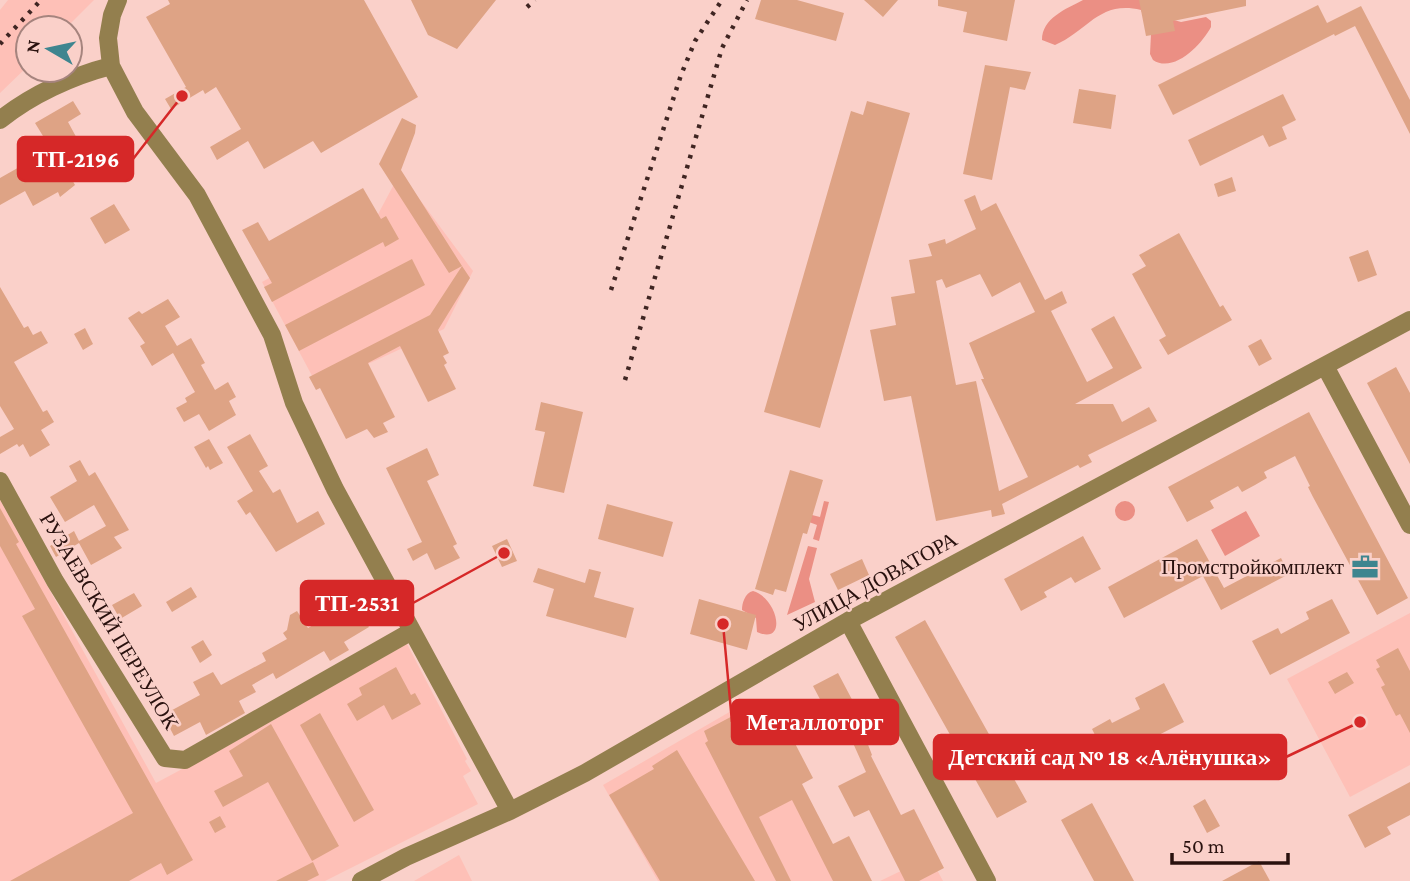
<svg xmlns="http://www.w3.org/2000/svg" width="1410" height="881" viewBox="0 0 1410 881" font-family="'Crimson Pro',serif">
<style>
.built{fill:#fec0b7}
.green{fill:#eb8f84}
.building{fill:#dea385;fill-rule:evenodd}
.lines{fill:none;stroke-linecap:round;stroke-linejoin:round}
.minor{stroke:#937f4e;stroke-width:18}
.rail{stroke:#3f2522;stroke-width:4.5;stroke-dasharray:3.5 7;stroke-linecap:butt}
.labels{text-anchor:middle;stroke-width:5;stroke-linejoin:round;paint-order:stroke}
.poi-label{font-size:21px;fill:#29110e;stroke:#fad0c9;text-anchor:end}
.street-label{font-size:21px;fill:#29110e;stroke:#fad0c9}
.leader{fill:none;stroke:#d62828;stroke-width:2.5}
.callout-dot{fill:#d62828;stroke:#fad0c9;stroke-width:2.5}
.callout{fill:#d62828;stroke:#d62828;stroke-width:2.5}
.callout-label{font-size:23px;text-anchor:middle;font-weight:bold;fill:#fff}
</style>
<rect width="100%" height="100%" fill="#fad0c9"/>
<path class="built" d="M8 0H94L66 28H28V66L0 93V10Z
M400 173 473 271 444 329 318 387 262 282 376 218Z
M0 500 156 783 270 722 406 642 467 759 465 761 471 771 463 776 478 804 325 881H0Z
M1410 613V765L1350 797 1287 679Z
M752 699 845 881H658L603 785Z
M459 855 472 881H414Z
M930 857 943 881H880Z"/>
<path class="green" d="M1083 0H1168L1174 20 1181 22 1206 17 1211 21V27C1202 44 1174 74 1153 60L1150 54 1151 34 1141 10C1099 0 1088 31 1055 45L1042 40C1042 18 1066 9 1083 0Z
M824 501 829 502 819 541 813 539 817 525 809 522 812 515 820 517Z
M1115 511a10 10 0 1 1 20 0a10 10 0 1 1-20 0Z
M1246 511 1260 536 1225 556 1211 530Z
M808 546 817 548 809 579 815 602 787 615Z
M753 591C778 598 788 646 757 632L756 618 742 610C742 603 745 593 753 591Z"/>
<path class="building" d="M168 0H364L418 97 321 153 313 141 264 169 248 141 217 160 210 147 241 129 216 87 205 94 203 90 171 109 165 99 186 87 146 17 170 4Z
M411 0H496L457 49 428 35Z
M761 0H797L844 13 836 41 755 19Z
M864 0H898L883 17Z
M938 0H1015L1007 41 963 32 967 12 938 6Z
M1139 0H1246V6L1173 21 1175 31 1146 36Z
M1318 5 1327 23 1361 6 1410 100V134L1355 26 1335 36 1334 34 1173 115 1158 85Z
M985 65 1031 72 1025 90 1010 87 992 180 963 174Z
M1079 89 1116 95 1111 129 1073 123Z
M1283 94 1296 120 1282 127 1287 139 1269 147 1263 135 1200 166 1188 140Z
M73 101 81 114 68 122 86 155 65 167 75 185 60 197 58 192 33 206 25 191 0 205V178L37 157 29 144 43 136 35 123Z
M867 101 910 113 820 428 764 412 851 111 863 115Z
M402 118 416 125 415 133 401 170 462 266 449 273 379 164Z
M1232 177 1236 191 1218 197 1214 184Z
M363 188 381 219 386 216 399 239 385 247 383 242 272 302 264 287 272 283 242 230 258 222 269 241Z
M975 195 981 211 996 203 1045 300 1062 291 1067 303 1051 311 1087 382 1113 368 1091 329 1114 316 1142 368 1075 404H1113L1122 422 1149 407 1157 421 1088 455 1092 462 1080 468 1078 465 1002 504 1005 514 992 517 991 510 936 521 911 396 884 401 870 330 896 325 891 297 915 293 909 260 932 256 928 244 945 239 946 244 976 229 964 200ZM980 274 992 297 1020 282 1035 312 969 343 984 379H981L1028 477 999 491 976 381 956 385 936 281 942 279 946 288Z
M114 204 130 230 105 244 90 218Z
M1179 233 1220 307 1223 305 1232 320 1168 355 1159 340 1166 336 1132 274 1146 266 1139 255Z
M1368 250 1377 275 1358 282 1349 257Z
M412 259 425 285 299 351 285 325Z
M462 266 470 278 438 330 449 353 443 356 447 363 444 365 456 389 428 402 400 346 368 363 395 417 383 423 388 432 374 438 367 429 346 439 320 388 316 390 309 377 430 315Z
M0 287 24 328 28 326 33 335 41 331 48 343 14 362 43 412 47 410 54 422 41 430 50 445 30 457 23 444 19 447 17 444 0 454V437L14 429 0 406Z
M168 299 180 317 165 326 177 346 191 338 205 363 201 365 215 390 228 382 236 397 229 401 236 415 209 431 199 414 184 422 176 408 187 402 185 398 195 392 173 353 152 366 140 346 145 343 128 318 139 311 142 314Z
M85 328 93 344 83 350 74 334Z
M1261 339 1272 359 1259 366 1248 346Z
M1396 367 1410 393V464L1367 383Z
M541 402 583 412 564 493 533 486 545 432 535 430Z
M1309 412 1408 598 1377 615 1313 497 1308 487 1310 486 1295 456 1264 472 1267 478 1255 485 1242 492 1238 486 1210 501 1214 508 1187 522 1168 487Z
M250 434 268 466 259 471 273 493 280 489 297 523 318 511 325 524 276 552 250 512 246 515 237 501 253 491 227 447Z
M209 439 223 463 210 470 208 466 206 468 194 447Z
M427 448 439 475 427 481 457 544 453 546 460 558 435 570 427 553 413 561 407 549 422 542 386 468Z
M80 460 89 476 95 472 129 530 114 537 122 548 91 565 79 543 56 557 50 546 74 531 79 541 106 526 94 505 65 522 50 497 77 481 69 466Z
M790 470 823 480 807 534 803 533 786 592 775 589 773 595 755 589Z
M607 504 673 522 663 557 598 539Z
M0 508 19 542 16 544 193 860 167 875 161 863 129 881H10L133 813 22 616 35 609 0 546Z
M1083 536 1101 569 1075 583 1071 577 1044 592 1047 597 1021 611 1004 579Z
M507 539 517 561 502 567 492 546Z
M1197 539 1224 588 1281 558 1289 574 1221 610 1203 576 1124 618 1108 587Z
M862 559 869 575 838 590 830 574Z
M538 568 585 583 589 569 601 572 594 597 634 608 626 638 546 616 554 589 533 582Z
M191 587 197 597 172 612 166 602Z
M134 593 142 606 120 619 112 605Z
M699 599 756 615 747 650 690 634Z
M1332 599 1350 633 1270 675 1252 641 1278 628 1281 634 1309 619 1306 612Z
M354 601 369 627 344 642 349 650 330 661 324 651 276 679 273 673 252 685 256 692 239 701 245 713 206 735 200 722 174 736 163 715 200 695 193 682 213 672 221 685 266 661 262 653 287 639 283 633 287 630 290 615 297 611 308 628Z
M925 620 1027 802 997 818 895 637Z
M203 640 212 655 200 663 191 647Z
M1398 648 1410 671V733L1400 714 1396 716 1381 687 1385 685 1376 669 1380 667 1376 660Z
M396 667 411 695 415 693 421 704 392 720 384 705 357 721 347 704 362 695 359 688Z
M1347 672 1354 683 1335 694 1328 682Z
M838 673 857 709 832 722 813 686Z
M1164 683 1184 722 1108 761 1092 729 1110 719 1112 723 1140 709 1135 698Z
M775 705 813 778 802 784 833 844 849 836 872 881H833L792 800 759 817 791 881H776L705 743 708 741 704 731 744 710 749 719Z
M320 713 374 810 354 822 300 725Z
M271 724 339 846 312 861 268 782 223 807 214 791 243 776 229 751Z
M862 739 864 743 867 742 872 755 871 756 901 815 914 809 944 868 919 881H905L869 810 854 817 838 786 866 772 853 743Z
M677 750 755 881H660L609 795 654 769 652 766Z
M1410 782V815L1387 827 1391 834 1365 848 1348 815Z
M1205 799 1220 826 1207 833 1193 806Z
M1092 803 1134 881H1094L1061 820Z
M220 816 226 827 215 833 209 822Z
M1259 861 1270 881H1222Z
M313 862 319 875 307 881H276Z"/>
<g class="lines">
<path class="minor" d="M118 0 112 15 108 38 111 66 135 112 197 195 272 335 294 403 335 489 510 811
M0 120C31 95 72 76 111 66
M1325 366 1410 525
M0 481 55 581 165 758 185 760 412 631
M848 621 987 881
M361 881 406 857 510 811 585 773 848 621 1410 320"/>
<path class="rail" d="M527 7 535 0
M0 44 41 0
M611 290 681 75 695 41 722 0
M625 380 722 48 747 0"/>
</g>
<defs>
<g id="office-bare" transform="scale(2.1)"><path d="M-6-3h4V-5.5h4V-3h4V5H-6ZM-1-4.5V-3h2v-1.5ZM-6 0V1H6V0Z" fill="#3e858f" stroke="#fad0c9" stroke-width="2.5" paint-order="stroke"/></g>
</defs>
<g fill-rule="evenodd">
<use href="#office-bare" x="1365" y="567"/>
</g>
<g class="labels">
<g class="poi-label">
<text x="1344" y="574">Промстройкомплект</text>
</g>
<g class="street-label">
<text transform="translate(875 582) rotate(-29)" y="7">УЛИЦА ДОВАТОРА</text>
<text transform="translate(109 621) rotate(59)" y="7">РУЗАЕВСКИЙ ПЕРЕУЛОК</text>
</g>
</g>
<path class="leader" d="M182 96L133 159M504 553L413 603M723 624L732 722M1360 722L1286 757"/>
<g class="callout-dot">
<circle cx="182" cy="96" r="7"/>
<circle cx="504" cy="553" r="7"/>
<circle cx="723" cy="624" r="7"/>
<circle cx="1360" cy="722" r="7"/>
</g>
<g class="callout">
<rect x="18" y="137" width="115" height="44" rx="7"/>
<rect x="301" y="581" width="112" height="44" rx="7"/>
<rect x="732" y="700" width="166" height="44" rx="7"/>
<rect x="934" y="735" width="352" height="44" rx="7"/>
</g>
<g class="callout-label">
<text x="76" y="167">ТП-2196</text>
<text x="357" y="611">ТП-2531</text>
<text x="815" y="730">Металлоторг</text>
<text x="1110" y="765">Детский сад № 18 «Алёнушка»</text>
</g>
<g transform="translate(49 49) rotate(279)"><circle r="33" fill="#fad0c9" stroke="#a6847e" stroke-width="2"/>
<path d="M0-5L12 26L0 18L-12 26Z" fill="#3e858f"/>
<text y="-10" font-size="19" font-weight="bold" text-anchor="middle" fill="#29110e">N</text>
</g>
<path d="M1172 853v10h116v-10" fill="none" stroke="#29110e" stroke-width="3.5"/>
<text x="1182" y="853" font-size="21" fill="#29110e" stroke="#fad0c9" stroke-width="5" paint-order="stroke">50 m</text>
</svg>
